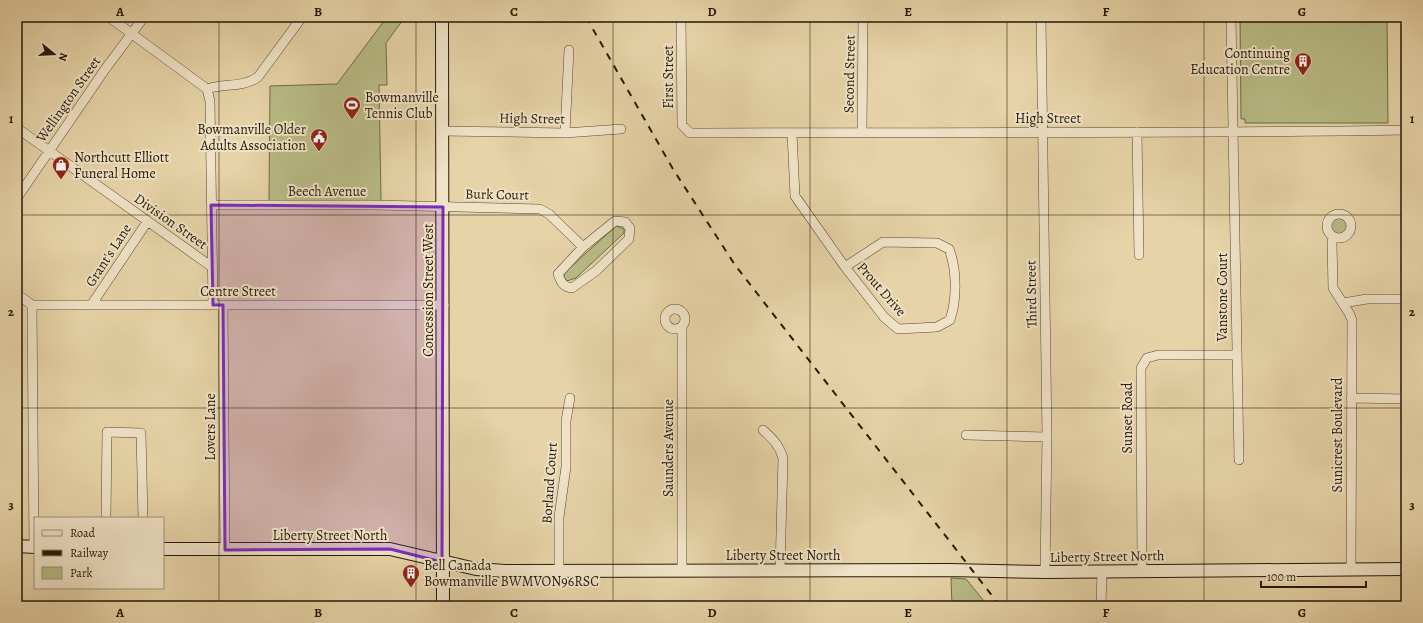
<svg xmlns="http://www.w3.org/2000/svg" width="1423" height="623" viewBox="0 0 1423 623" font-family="Alegreya,serif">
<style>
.green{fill:#b8bb85;stroke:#6f6a46}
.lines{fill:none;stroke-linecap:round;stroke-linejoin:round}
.street-casing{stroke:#564830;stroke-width:10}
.secondary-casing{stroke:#261908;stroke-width:14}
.street{stroke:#efe2c6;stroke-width:9}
.secondary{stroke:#efe2c6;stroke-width:12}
.rail{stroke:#261908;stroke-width:2;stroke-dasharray:7 7;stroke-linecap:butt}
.street-bridge-casing{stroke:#564830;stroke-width:10;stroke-linecap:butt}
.street-bridge{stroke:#efe2c6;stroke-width:9}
.marked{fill:#7b2cbf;fill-opacity:0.2;stroke:#7b2cbf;stroke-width:3;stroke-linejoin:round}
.grid{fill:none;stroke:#261908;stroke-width:1;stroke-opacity:0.55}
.labels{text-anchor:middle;stroke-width:4;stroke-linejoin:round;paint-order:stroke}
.poi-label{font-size:14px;fill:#261908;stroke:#efe2c6;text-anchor:start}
.street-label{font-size:14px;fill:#261908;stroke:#efe2c6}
.neatline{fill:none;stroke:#261908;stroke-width:1.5}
.grid-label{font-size:13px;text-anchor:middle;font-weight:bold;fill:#261908}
</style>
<rect width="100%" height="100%" fill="#e6d3a7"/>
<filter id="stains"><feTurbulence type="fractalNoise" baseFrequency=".005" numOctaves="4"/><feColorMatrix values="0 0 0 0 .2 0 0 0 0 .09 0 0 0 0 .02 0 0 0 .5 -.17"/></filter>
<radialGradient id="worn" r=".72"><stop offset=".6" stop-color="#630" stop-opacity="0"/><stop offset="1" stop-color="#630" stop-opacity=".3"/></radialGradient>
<path class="green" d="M387 17H405L386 43 387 85H379L381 201H269L270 86 337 84Z
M1240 17H1387L1388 123H1245V119H1241Z
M1330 226a9 9 0 1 1 18 0a9 9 0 1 1-18 0Z
M616 226 624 229V233L576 278 567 281 564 277V273Z
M951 578 966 579 988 606H952Z"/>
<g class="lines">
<g class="street-casing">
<path id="street" d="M109 17 207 89
M479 17 555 18
M612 17H741
M681 17 682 125 690 133C928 132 1167 134 1406 130
M1041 17 1047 437 1045 572
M1231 17 1239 460
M207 89 210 101 213 305
M207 89C223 83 243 88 258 77L302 17
M17 128 212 267
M442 131 565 133 621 129
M862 131 863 17
M1137 132 1139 255
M565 133 569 50
M792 133 795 196 845 267 884 317 898 329 937 327 950 320C957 299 957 270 949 249L937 243 883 242 845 267
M17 198 106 68 144 17
M211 205H376L540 209 549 214 583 247
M1327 226a12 12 0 1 1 24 0a12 12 0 1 1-24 0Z
M615 221 625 222 630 228 629 239 596 271 572 288C563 287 561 282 558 274L583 247Z
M1333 237 1332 242 1333 288 1349 313 1352 320 1351 569
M17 294 32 305
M1343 303 1367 299H1406
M92 304 147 222
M32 305H444
M32 305 34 547
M223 305 225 550
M665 319a10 10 0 1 1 20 0a10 10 0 1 1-20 0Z
M682 326V570
M1351 398 1406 399
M763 430C773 439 779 445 783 458L780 571
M966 435 1047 437
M106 518 107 432 141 433 143 518
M1142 570 1141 368 1147 358 1158 355H1236
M559 571V517L566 467V421L570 398
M1101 606 1102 571"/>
</g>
<g class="secondary-casing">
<path id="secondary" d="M442 17 443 606
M17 546 35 547
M163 549H390L476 569 505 571 949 570 1045 572 1406 569"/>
</g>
<use href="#street" class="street"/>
<use href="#secondary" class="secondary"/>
<path class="rail" d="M586 17 673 169 735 265 1000 606"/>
<g class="street-bridge-casing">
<path id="street-bridge" d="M555 18 612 17"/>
</g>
<use href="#street-bridge" class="street-bridge"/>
</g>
<path class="marked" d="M211 205 443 207 442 562 390 549 225 550 223 305H213Z"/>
<path class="grid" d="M219 17V606M416 17V606M613 17V606M810 17V606M1007 17V606M1204 17V606M17 215H1406M17 408H1406"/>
<defs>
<g id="building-pin" transform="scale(0.9)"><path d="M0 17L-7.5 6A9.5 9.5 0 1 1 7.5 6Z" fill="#8f2418" stroke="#efe2c6"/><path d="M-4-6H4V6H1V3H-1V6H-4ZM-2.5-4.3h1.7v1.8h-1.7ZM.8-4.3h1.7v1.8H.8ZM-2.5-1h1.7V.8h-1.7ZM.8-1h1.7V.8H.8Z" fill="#fff"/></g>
<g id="stadium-pin" transform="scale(0.9)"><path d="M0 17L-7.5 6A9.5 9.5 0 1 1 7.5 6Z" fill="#8f2418" stroke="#efe2c6"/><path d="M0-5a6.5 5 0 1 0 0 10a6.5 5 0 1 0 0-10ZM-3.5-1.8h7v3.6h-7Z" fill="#fff"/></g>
<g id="civic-pin" transform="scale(0.9)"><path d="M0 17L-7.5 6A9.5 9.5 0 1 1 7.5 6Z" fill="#8f2418" stroke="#efe2c6"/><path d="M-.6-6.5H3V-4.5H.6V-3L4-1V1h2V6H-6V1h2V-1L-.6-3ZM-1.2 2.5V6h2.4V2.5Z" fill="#fff"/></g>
<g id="shop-pin" transform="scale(0.9)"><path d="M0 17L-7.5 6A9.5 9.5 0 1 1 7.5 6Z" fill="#8f2418" stroke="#efe2c6"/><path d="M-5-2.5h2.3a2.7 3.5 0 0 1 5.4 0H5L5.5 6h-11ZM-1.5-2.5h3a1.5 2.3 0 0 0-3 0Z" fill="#fff"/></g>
</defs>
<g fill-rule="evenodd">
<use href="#building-pin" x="1303" y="61"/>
<use href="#stadium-pin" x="352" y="105"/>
<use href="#civic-pin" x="319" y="137"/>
<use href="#shop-pin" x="61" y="165"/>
<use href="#building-pin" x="411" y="573"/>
</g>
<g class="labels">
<g class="poi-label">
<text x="1290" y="58" text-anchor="end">Continuing<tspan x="1290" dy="16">Education Centre</tspan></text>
<text x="365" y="102">Bowmanville<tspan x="365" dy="16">Tennis Club</tspan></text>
<text x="306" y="134" text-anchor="end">Bowmanville Older<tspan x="306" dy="16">Adults Association</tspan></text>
<text x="74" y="162">Northcutt Elliott<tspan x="74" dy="16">Funeral Home</tspan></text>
<text x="424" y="570">Bell Canada<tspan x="424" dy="16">Bowmanville BWMVON96RSC</tspan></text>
</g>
<g class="street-label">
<text transform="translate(849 74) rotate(-89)" y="5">Second Street</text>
<text transform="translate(668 77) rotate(-90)" y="5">First Street</text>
<text transform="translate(68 99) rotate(-55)" y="5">Wellington Street</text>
<text transform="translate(532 118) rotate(1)" y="5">High Street</text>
<text x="1048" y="123">High Street</text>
<text x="327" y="196">Beech Avenue</text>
<text transform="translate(497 194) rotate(1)" y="5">Burk Court</text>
<text transform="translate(171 221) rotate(35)" y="5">Division Street</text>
<text transform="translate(108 255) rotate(-57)" y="5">Grant's Lane</text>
<text transform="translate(882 289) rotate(49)" y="5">Prout Drive</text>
<text transform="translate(428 290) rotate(-90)" y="5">Concession Street West</text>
<text x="238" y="296">Centre Street</text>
<text transform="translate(1031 294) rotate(-91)" y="5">Third Street</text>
<text transform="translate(1222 297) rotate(-90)" y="5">Vanstone Court</text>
<text transform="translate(1127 418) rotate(-90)" y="5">Sunset Road</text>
<text transform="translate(210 427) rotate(-90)" y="5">Lovers Lane</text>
<text transform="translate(1337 435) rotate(-90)" y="5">Sunicrest Boulevard</text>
<text transform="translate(668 448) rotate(-90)" y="5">Saunders Avenue</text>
<text transform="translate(549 483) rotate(-86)" y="5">Borland Court</text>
<text x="330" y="540">Liberty Street North</text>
<text x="783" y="560">Liberty Street North</text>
<text transform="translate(1107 556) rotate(-1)" y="5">Liberty Street North</text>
</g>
</g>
<rect width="1423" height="623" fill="none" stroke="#e6d3a7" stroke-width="44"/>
<rect x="34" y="517" width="130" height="72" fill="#efe2c6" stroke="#9f927a"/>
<rect x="42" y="530" width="20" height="6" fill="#efe2c6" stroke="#9f927a"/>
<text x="70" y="537" font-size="12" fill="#261908">Road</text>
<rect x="42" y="550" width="20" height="6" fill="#261908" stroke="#9f927a"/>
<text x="70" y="557" font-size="12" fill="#261908">Railway</text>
<rect x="42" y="567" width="20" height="12" fill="#b8bb85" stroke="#9f927a"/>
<text x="70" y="577" font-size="12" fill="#261908">Park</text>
<g transform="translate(54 54) rotate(108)" stroke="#efe2c6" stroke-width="3" paint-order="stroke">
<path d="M0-3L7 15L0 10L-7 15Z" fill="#261908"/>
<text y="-6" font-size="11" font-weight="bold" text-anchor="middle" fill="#261908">N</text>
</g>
<path d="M1261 581v6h105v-6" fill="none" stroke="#261908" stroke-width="2"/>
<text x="1267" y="581" font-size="12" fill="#261908" stroke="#efe2c6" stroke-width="3" paint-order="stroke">100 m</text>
<rect x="22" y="22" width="1379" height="579" class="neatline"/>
<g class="grid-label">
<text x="120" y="16">A</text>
<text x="318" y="16">B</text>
<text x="514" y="16">C</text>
<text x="712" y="16">D</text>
<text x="908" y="16">E</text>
<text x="1106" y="16">F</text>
<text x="1302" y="16">G</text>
<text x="11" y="123">1</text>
<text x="1412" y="123">1</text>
<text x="11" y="316">2</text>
<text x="1412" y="316">2</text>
<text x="11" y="509">3</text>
<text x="1412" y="509">3</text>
<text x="120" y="617">A</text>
<text x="318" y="617">B</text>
<text x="514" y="617">C</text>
<text x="712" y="617">D</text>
<text x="908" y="617">E</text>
<text x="1106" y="617">F</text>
<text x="1302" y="617">G</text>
</g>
<rect width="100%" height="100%" filter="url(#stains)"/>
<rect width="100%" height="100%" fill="url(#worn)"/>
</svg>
